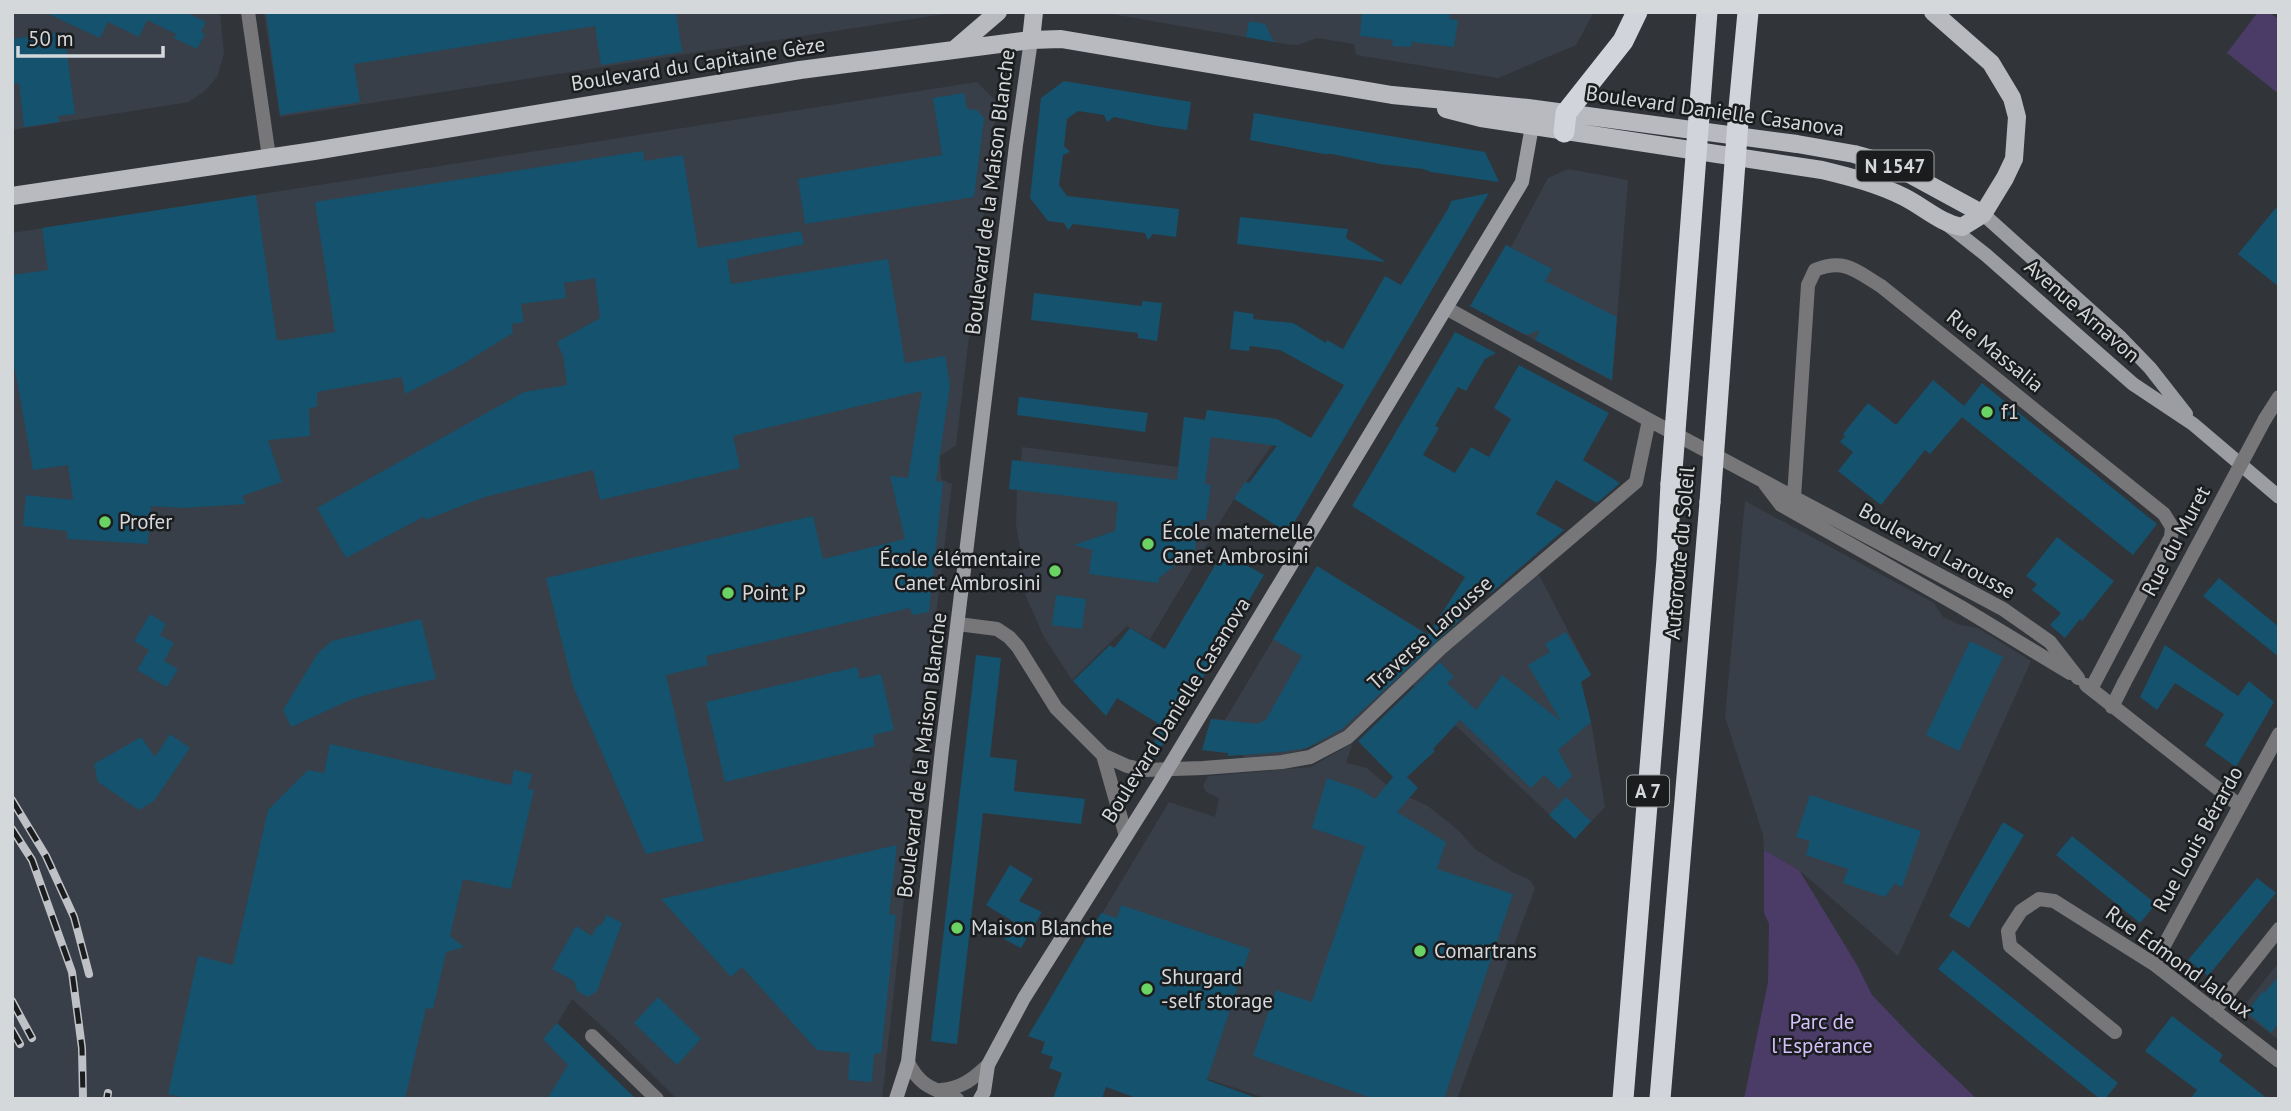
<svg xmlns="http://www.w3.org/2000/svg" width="2291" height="1111" viewBox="0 0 2291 1111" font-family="'PT Sans',sans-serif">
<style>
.built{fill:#383f49}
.green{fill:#4b3b67}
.building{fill:#14526d}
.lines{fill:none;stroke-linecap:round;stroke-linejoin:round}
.street{stroke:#77777a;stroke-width:14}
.secondary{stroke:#9c9da2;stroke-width:14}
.primary{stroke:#b9bac0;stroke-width:18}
.highway{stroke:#d2d4db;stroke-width:21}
.rail-casing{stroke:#bec1c5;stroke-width:8}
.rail{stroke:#1a1c1e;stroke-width:5;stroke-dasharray:16;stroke-linecap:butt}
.street-bridge{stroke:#77777a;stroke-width:14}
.highway-bridge{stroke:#d2d4db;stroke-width:21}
.poi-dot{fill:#6ad364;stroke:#1a1c1e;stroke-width:2.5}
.labels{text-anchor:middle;stroke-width:5;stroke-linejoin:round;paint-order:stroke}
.shield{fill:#1a1c1e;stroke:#9da0a2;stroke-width:2}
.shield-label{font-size:19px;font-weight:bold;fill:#d5d8db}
.street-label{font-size:21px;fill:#d5d8db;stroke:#1a1c1e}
.poi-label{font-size:21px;fill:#d5d8db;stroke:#1a1c1e;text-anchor:start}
.park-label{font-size:21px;fill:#d4c1fc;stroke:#1a1c1e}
</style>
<rect width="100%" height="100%" fill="#31353a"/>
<path class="built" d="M12 12H220L224 54 217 77 206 90 189 102 12 130Z
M264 12H958L280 117Z
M1100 12H1594L1576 45 1498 78 1356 55 1354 44 1317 38 1298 45 1285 44Z
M977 82 997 102 956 445 940 456 941 479 952 484 922 729 909 768 918 773 882 1099H677L616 1039 572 999 557 1024 636 1099H12V233Z
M1568 169 1628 180 1612 381 1470 306 1506 245 1511 247 1548 178Z
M1207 410 1273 418V444L1234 499 1150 639 1127 626 1072 680 1044 637 1027 599 1018 572 1024 569 1016 525 1017 490 1009 489 1021 461 1022 447 1178 467 1184 417 1205 420Z
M1745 501 1934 603 1943 617 1960 625 1978 628 2031 661 1898 956 1799 870 1764 850 1763 835 1725 717Z
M1317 566 1440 642 1339 735 1300 751 1281 755 1243 758V755L1202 750 1211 719 1225 720Z
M1538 573 1591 675 1581 682 1591 722 1605 807 1575 839 1411 683Z
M1351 744 1352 745 1346 763 1367 768 1400 797H1408L1428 806 1458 830 1475 849 1512 872 1530 880 1535 888 1457 1099H1268L1037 1022 1169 802 1215 817 1219 798 1206 792 1203 786 1208 776 1311 767Z
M2279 962V1040L2240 1011Z"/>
<path class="green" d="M2258 12H2269L2279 20V94L2227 53Z
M1764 850 1799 870 1857 965 1872 995 1920 1045 1977 1099H1744L1768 982 1769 924 1764 913Z"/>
<path class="building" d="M44 12H185L206 22 201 32 205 34 197 49 174 38 176 34 147 20 139 37 108 22 100 38Z
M266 12H676L682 52 601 65 595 26 354 64 360 102 280 115Z
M1362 12H1450L1449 19 1458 20 1454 47 1412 42 1411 47 1392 46 1393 40 1360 36Z
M1249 21 1265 24 1274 42 1246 37Z
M64 32 75 114 58 116 59 122 24 127 19 83 12 84V39Z
M1064 81 1191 102 1187 130 1157 126 1114 117 1107 122 1104 115 1078 111 1067 119 1064 146 1070 152 1063 155 1059 185 1067 196 1179 209 1176 237 1153 234 1148 240 1145 233 1073 224 1068 230 1064 223 1048 221 1030 198 1041 98Z
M964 93 967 109 977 110 984 118 974 197 805 224 798 179 942 155 933 98Z
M1254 113 1485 152 1499 182 1431 172 1423 169 1380 164 1332 154H1324L1250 140Z
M643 151 644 161 683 155 698 248 801 231 804 244 727 260 731 284 888 259 905 363 945 356 950 385 936 481 943 482 929 612 912 615 910 608 706 656 708 665 666 675 704 841 646 854 573 686 546 578 813 516 823 559 905 539 890 476 908 478 922 391 733 436 740 468 600 500 593 470 485 497 425 520V516L346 558 317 508 524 392 567 385 563 356 557 342 600 318 595 278 564 283 566 298 521 304 524 322 512 324 513 333 458 367 405 394 402 377 317 392V407L309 408 310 436 268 440 282 482 242 496 246 504 183 508 151 506 148 544 67 539V531L23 526 26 495 73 500 68 465 33 470 12 353V275L48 270 42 228 256 195 277 341 335 332 315 202Z
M1489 193 1288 533 1234 499 1245 482 1249 483 1277 446 1211 437 1205 484 1211 485 1206 520H1199L1193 563 1180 561 1159 578 1158 583 1089 574 1092 550 1074 545 1115 531 1118 502 1009 489 1012 460 1177 480 1184 417 1205 420 1207 410 1277 419 1311 438 1344 385 1280 350 1250 346 1249 351 1230 349 1234 311 1254 314 1253 319 1293 323 1326 343 1327 340 1343 349 1385 276 1401 285 1448 209 1451 201Z
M2279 204V287L2238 254Z
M1240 217 1348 229 1346 238 1386 262 1237 244Z
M1506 245 1552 269 1545 281 1617 317 1612 380 1535 340 1540 330 1526 335 1470 306Z
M1034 293 1142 306V301L1162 303 1157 341 1138 338V333L1031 320Z
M1455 332 1496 353 1485 359 1466 391 1458 387 1435 426 1439 428 1423 455 1455 473 1471 447 1489 457 1511 419 1494 408 1519 365 1609 413 1583 460 1620 483 1597 503 1556 480 1536 514 1564 530 1491 593 1481 587 1461 619 1342 729 1307 748 1281 752 1228 756V753L1202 750 1211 719 1260 724V721H1265L1302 656 1273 639 1317 566 1428 635 1465 577 1352 506Z
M1933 380 1964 406 1982 383 2157 524 2133 555 1962 417 1930 454 1925 450 1881 505 1838 471 1853 452 1840 442 1845 436 1843 434 1868 403 1896 425Z
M1019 397 1148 413 1145 432 1017 415Z
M2057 537 2114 581 2082 621 2080 619 2065 638 2050 625 2061 613 2032 590 2037 584 2026 576Z
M1223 552 1264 575 1154 760H1150L1159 724 1117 698 1106 716 1073 681 1110 645 1114 648 1130 628 1165 649Z
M2219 578 2279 627V657L2203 596Z
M1056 595 1086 599 1082 629 1052 625Z
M150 614 166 624 160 635 174 643 164 661 178 669 167 687 137 670 149 650 134 641Z
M421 619 436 679 377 692 350 700 291 727 283 710 318 653 332 641Z
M1566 632 1591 675 1581 682 1591 722 1558 750 1572 776 1559 789 1544 775 1531 788 1460 720 1433 749 1435 751 1407 777 1418 788 1397 812 1446 842 1437 869 1513 894 1444 1099H1374L1253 1056 1276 990 1312 1002 1365 846 1312 828 1327 778 1361 790 1375 799 1393 777 1358 741 1440 662 1454 677 1447 683 1476 710 1502 675 1561 721 1528 665 1550 652 1545 644Z
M1970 641 2003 657 1959 751 1926 735Z
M2165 645 2238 696 2249 681 2274 702 2236 767 2205 745 2224 714 2175 683 2157 710 2140 697Z
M976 655 1001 658 990 757 1017 760 1014 791 1085 799 1081 824 983 813 957 1044 931 1041Z
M857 667 860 679 881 674 894 730 873 735 875 746 725 782 706 702Z
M170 734 190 748 154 801 139 810 98 782 94 764 141 737 155 757Z
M330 744 511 785 514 770 532 774 528 789 534 790 511 889 463 879 450 936 464 947 446 952 433 1009 426 1008 405 1099H189L168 1094 198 956 233 965 268 810 308 770 324 773Z
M1810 795 1921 831 1902 888 1895 883 1885 897 1843 883 1848 869 1806 855 1810 841 1796 837Z
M1566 797 1591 821 1575 839 1549 815Z
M2003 822 2024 835 1969 928 1949 916Z
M2072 836 2156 904 2140 923 2056 855Z
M897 845 889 914 896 915 881 1054 874 1053 872 1082 848 1080 850 1053 817 1050 742 967 731 977 661 899Z
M1010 865 1033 879 1019 901 1042 912 1021 948 1004 939 1014 922 986 905Z
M2257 878 2276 893 2208 976 2188 960Z
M1121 905 1250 949 1207 1080 1254 1097V1099H1139L1106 1087 1102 1099H1053L1062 1073 1049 1068 1053 1057 1041 1053 1045 1042 1028 1036 1101 913 1117 918Z
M607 915 622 923 597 991 588 997 577 991 574 981 552 969 576 926 592 936 598 924 601 926Z
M1953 950 2118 1083 2105 1099H2100L1938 969Z
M2279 976V1023L2271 1033 2247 1012 2262 992 2264 993Z
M658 997 701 1039 677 1065 634 1023Z
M2172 1016 2223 1055 2219 1061 2268 1099H2190L2197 1090 2145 1051Z
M557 1023 577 1042 636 1099H547L568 1065 543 1039Z"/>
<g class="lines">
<path class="street" d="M248 12 269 157
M1446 308 1649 420 2003 609 2050 642 2078 678
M2265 419 2279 397
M1765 484 1781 505 1961 607 2070 673
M1794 497 1808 285 1815 270C1845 258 1856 271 1881 286L2164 514 2172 527 2171 537 2091 689
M958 624 997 629 1009 637 1018 647 1056 708 1103 755 1126 836
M2086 685 2240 806
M2112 707 2124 683
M1103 755 1127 766 1145 770 1203 768 1282 762 1310 757 1348 737 1441 648 1636 482 1649 420
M2154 964 2279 734
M2214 1011 2279 929
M2115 1032 2010 946 2008 931 2021 911 2039 899 2054 901 2154 964 2279 1061
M592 1036 657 1099
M908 1062C920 1087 933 1088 957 1099
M941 1090C962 1088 973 1079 988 1065"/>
<path class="secondary" d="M1983 214 2121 338 2150 368 2186 414
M1948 225 1986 255 2133 384 2193 424 2279 497
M896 1099 908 1062 942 749 1016 145 1031 40
M980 1099 984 1092 988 1065 1024 998 1157 787 1522 182 1532 126 1530 118"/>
<path class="primary" d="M1031 40 1034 12
M955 49 998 12
M1446 109 1481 118 1822 170C1851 177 1878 184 1904 197 1924 207 1940 223 1962 227L1983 214 2005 178 2014 159 2017 117 2012 98 1991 63 1933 12
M12 196 314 151 800 70 1031 40 1061 39 1392 95 1528 108 1797 144 1854 154 1893 165 1983 214"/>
<path class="highway" d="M1700 103 1707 12
M1739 108 1748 12
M1564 132 1566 113 1623 41 1637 12
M1623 1099 1667 559 1671 484
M1660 1099 1710 502"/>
<g class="rail-casing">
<path id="rail" d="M12 800 46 856 74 917 89 974
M12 829 32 860 72 972 82 1048 83 1099
M12 1001 32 1038
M12 1030 20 1044
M107 1099 108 1093"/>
</g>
<use href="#rail" class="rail"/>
<path class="street-bridge" d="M2124 683 2265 419"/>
<path class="highway-bridge" d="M1671 484 1700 103
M1710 502 1739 108"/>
</g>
<g class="poi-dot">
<circle cx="1987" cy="412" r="7"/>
<circle cx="105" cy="522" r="7"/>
<circle cx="1148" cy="544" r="7"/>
<circle cx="1055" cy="571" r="7"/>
<circle cx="728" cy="593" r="7"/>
<circle cx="957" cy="928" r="7"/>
<circle cx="1420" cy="951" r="7"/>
<circle cx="1147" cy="989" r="7"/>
</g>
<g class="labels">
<g class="shield">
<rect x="1856.5" y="150.5" width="77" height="31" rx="5"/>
<rect x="1627" y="775.5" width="42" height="31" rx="5"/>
</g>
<g class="shield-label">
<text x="1895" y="173">N 1547</text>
<text x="1648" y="798">A 7</text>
</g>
<g class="street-label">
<text transform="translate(698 64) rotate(-9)" y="7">Boulevard du Capitaine Gèze</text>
<text transform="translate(1715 111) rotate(8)" y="7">Boulevard Danielle Casanova</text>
<text transform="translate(990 192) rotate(-83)" y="7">Boulevard de la Maison Blanche</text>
<text transform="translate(2082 311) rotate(41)" y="7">Avenue Arnavon</text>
<text transform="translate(1995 351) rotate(39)" y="7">Rue Massalia</text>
<text transform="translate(2176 541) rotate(-62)" y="7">Rue du Muret</text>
<text transform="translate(1937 551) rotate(29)" y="7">Boulevard Larousse</text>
<text transform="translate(1680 553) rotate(-85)" y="7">Autoroute du Soleil</text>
<text transform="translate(1430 633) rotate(-42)" y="7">Traverse Larousse</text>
<text transform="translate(1176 710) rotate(-58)" y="7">Boulevard Danielle Casanova</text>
<text transform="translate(922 755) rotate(-83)" y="7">Boulevard de la Maison Blanche</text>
<text transform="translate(2198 839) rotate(-61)" y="7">Rue Louis Bérardo</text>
<text transform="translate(2179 962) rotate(36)" y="7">Rue Edmond Jaloux</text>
</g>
<g class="poi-label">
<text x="2001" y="419">f1</text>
<text x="119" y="529">Profer</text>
<text x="1162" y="539">École maternelle<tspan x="1162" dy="24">Canet Ambrosini</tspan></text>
<text x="1041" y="566" text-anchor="end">École élémentaire<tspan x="1041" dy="24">Canet Ambrosini</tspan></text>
<text x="742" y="600">Point P</text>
<text x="971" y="935">Maison Blanche</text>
<text x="1434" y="958">Comartrans</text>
<text x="1161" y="984">Shurgard<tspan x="1161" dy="24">-self storage</tspan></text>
</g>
<g class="park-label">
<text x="1822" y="1029">Parc de<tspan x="1822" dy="24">l'Espérance</tspan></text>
</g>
</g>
<rect width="2291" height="1111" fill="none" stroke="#d5d8db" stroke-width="28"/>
<path d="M18 46v10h145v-10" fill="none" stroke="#d5d8db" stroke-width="3.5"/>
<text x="28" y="46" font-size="21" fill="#d5d8db" stroke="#1a1c1e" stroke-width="5" paint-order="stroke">50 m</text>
</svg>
